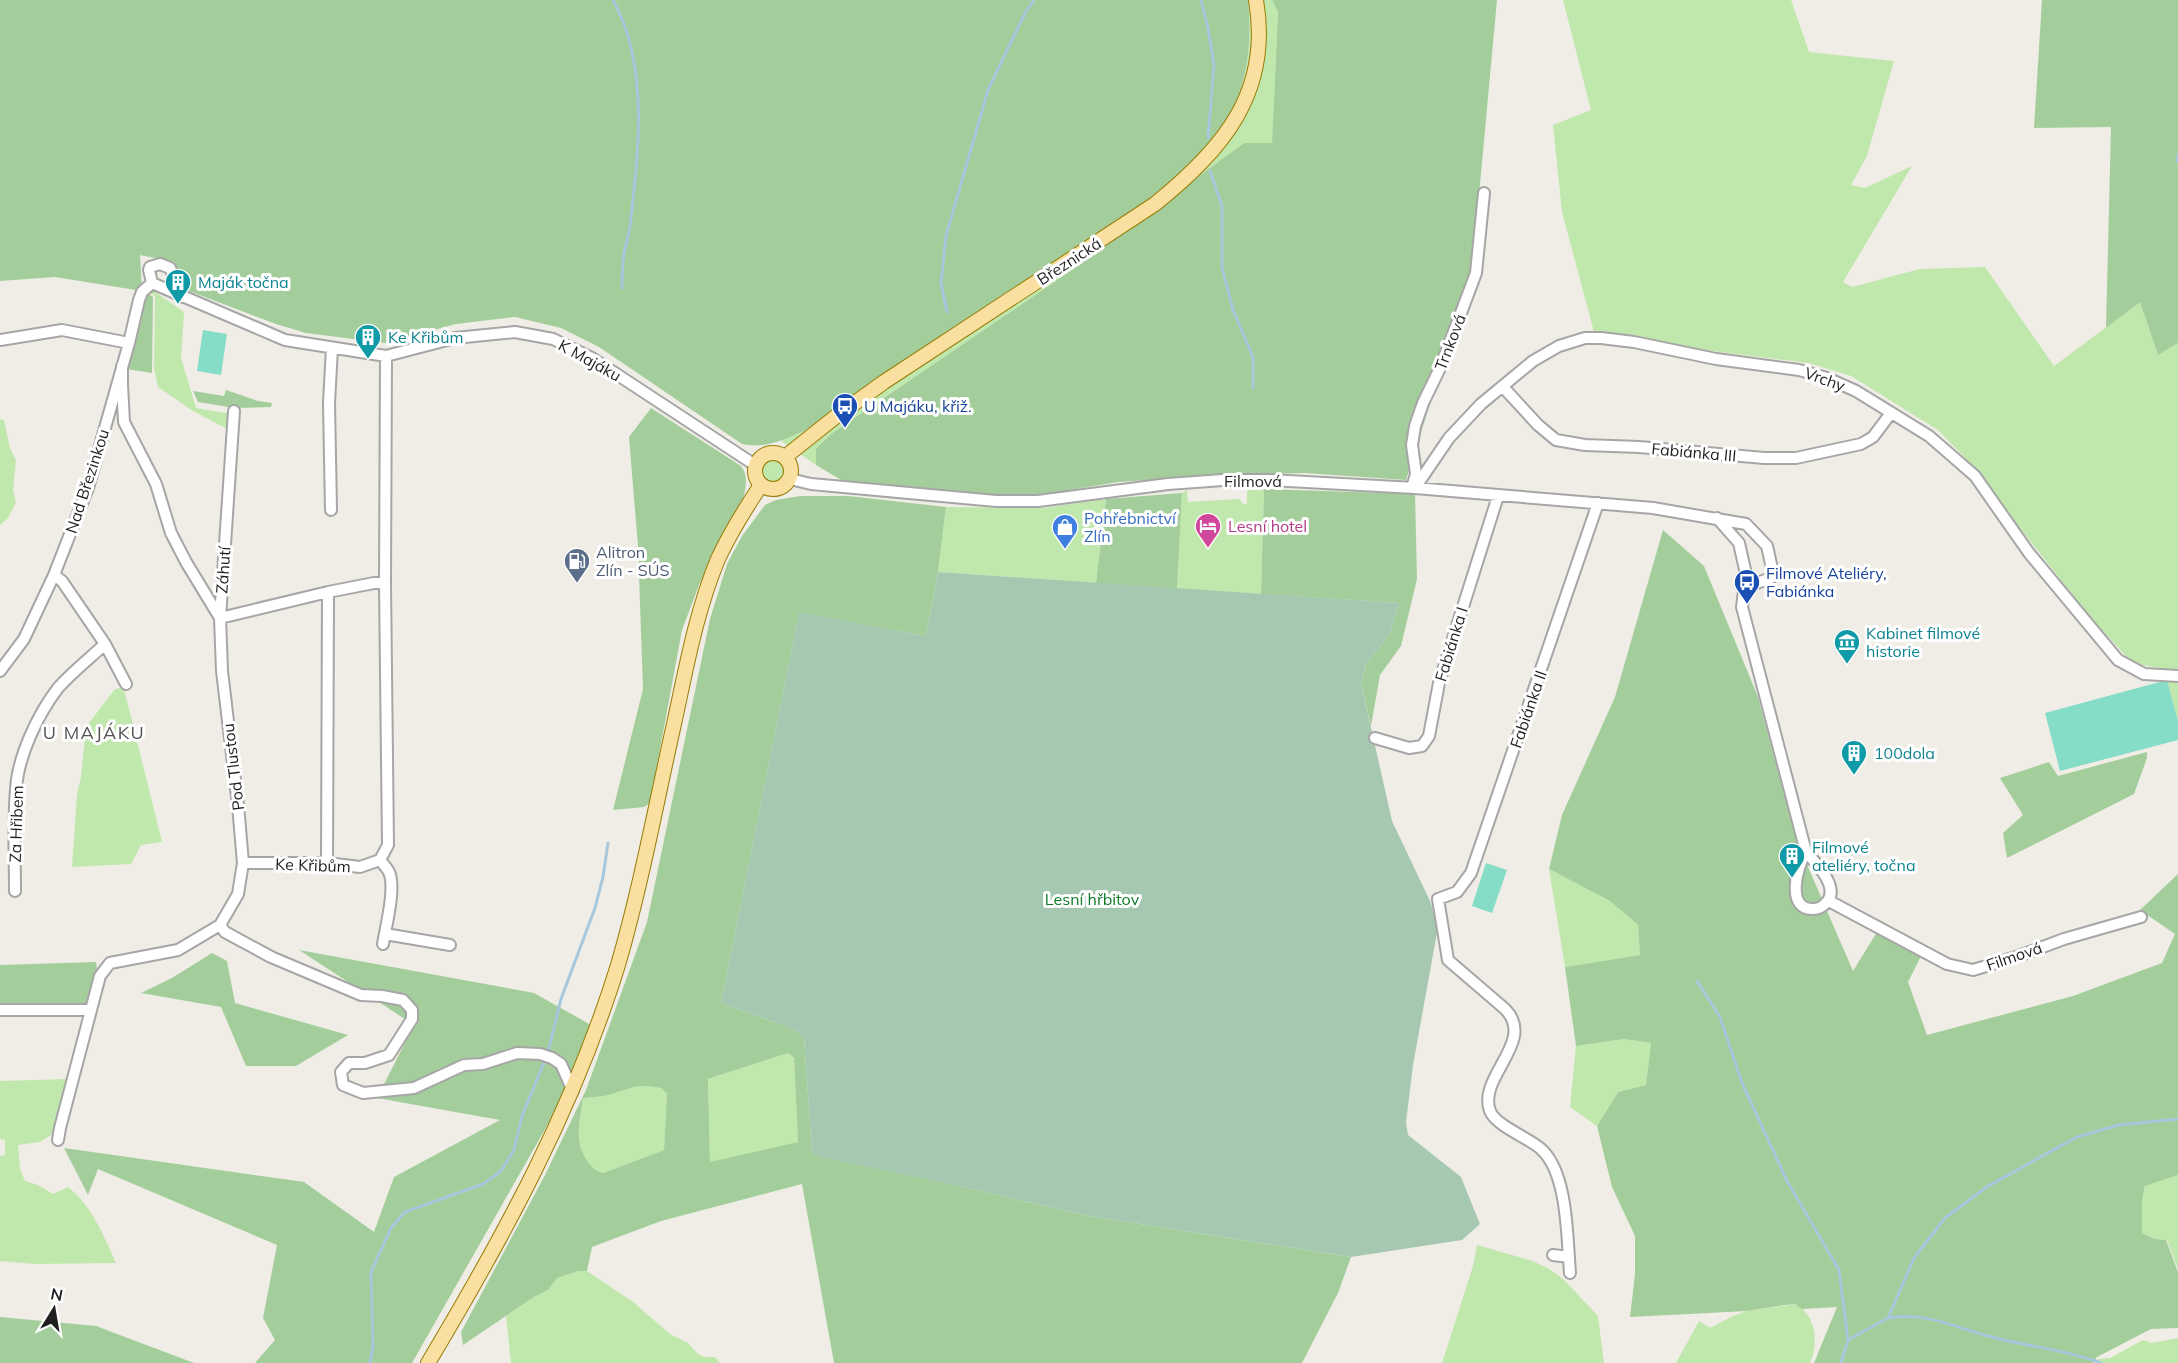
<svg xmlns="http://www.w3.org/2000/svg" width="2178" height="1363" viewBox="0 0 2178 1363" font-family="Mulish,sans-serif">
<style>
.grass{fill:#c1e8ac}
.forest{fill:#a3ce9b;fill-rule:evenodd}
.cemetery{fill:#a7c8b0}
.pitch{fill:#85ddc7}
.lines{fill:none;stroke-linecap:round;stroke-linejoin:round}
.stream{stroke:#a7c8dc;stroke-width:3}
.minor-casing{stroke:#a6a6a6;stroke-width:14}
.major-casing{stroke:#967a04;stroke-width:16}
.minor{stroke:#fff;stroke-width:10}
.major{stroke:#fae0a0;stroke-width:14}
.labels{text-anchor:middle;stroke-width:6;stroke-linejoin:round;paint-order:stroke}
.street-label{font-size:16px;fill:#1f1f1f;stroke:#fff}
.culture-label{font-size:16px;fill:#0d838f;stroke:#fff;text-anchor:start}
.transit-label{font-size:16px;fill:#164399;stroke:#fff;text-anchor:start}
.shop-label{font-size:16px;fill:#366cbe;stroke:#fff;text-anchor:start}
.hotel-label{font-size:16px;fill:#b23c85;stroke:#fff;text-anchor:start}
.service-label{font-size:16px;fill:#4e5e75;stroke:#fff;text-anchor:start}
.park-label{font-size:16px;fill:#0e7b27;stroke:#fff}
.neighbourhood-label{font-size:18px;letter-spacing:1.5px;fill:#525252;stroke:#fff}
</style>
<rect width="100%" height="100%" fill="#efede5"/>
<path class="grass" d="M1248 0H1272L1278 12 1272 143H1244L1053 283 831 434 817 449 816 465 781 441 804 431 984 309 1238 99C1249 66 1252 35 1248 0Z
M1563 0H1791L1809 52 1894 61 1867 156 1851 185 1865 188 1912 166 1843 282 1852 287 1920 269 1985 267 2054 366 2140 302 2158 355 2178 343V721L2167 680 2170 670 2132 663 2086 612 1965 458 1938 430 1851 376 1809 363 1704 350 1594 332 1562 212 1553 125 1591 110Z
M151 289 184 312 181 358 196 408 232 414 231 431 193 411 158 387 154 368 155 296 147 292Z
M0 419 4 420 10 448 16 460 13 490 16 502 8 518 0 525Z
M761 471a12 12 0 1 1 24 0a12 12 0 1 1-24 0Z
M1252 485 1264 489 1261 594 1177 589 1182 493 1187 490 1188 502 1239 499 1243 504H1247V491Z
M1106 499 1096 583 938 572 946 507 1043 508Z
M121 688 124 689 162 842 141 845 131 864 72 867 77 795 81 777 86 727 115 689Z
M1549 869 1610 901 1638 925 1640 955 1565 967Z
M1624 1039 1651 1043 1646 1085 1618 1092 1597 1126 1570 1107 1576 1046Z
M788 1053 794 1059 798 1142 710 1163 708 1079Z
M68 1079 57 1131 40 1142 18 1145 20 1169 25 1181 38 1185 53 1194 68 1187C92 1206 104 1236 116 1263L35 1264 0 1261V1156L5 1155V1140L0 1139V1081Z
M645 1086 661 1088 667 1092 664 1150 603 1173C596 1171 593 1168 588 1162 573 1140 580 1123 583 1098L605 1096 634 1087Z
M2178 1175V1269L2167 1240 2155 1239 2142 1233V1200L2146 1185Z
M1477 1245 1533 1261 1551 1270 1564 1280 1598 1316 1604 1363H1442L1473 1266Z
M579 1271H587L633 1302 670 1334 688 1343 698 1354 704 1357H715L720 1363H511L506 1316 534 1297 548 1290 557 1278Z
M1795 1304C1816 1314 1819 1343 1810 1363H1676L1699 1321 1710 1328 1733 1316 1747 1311Z
M2178 1338V1363H2095L2097 1359 2110 1358 2143 1340 2152 1343Z"/>
<path class="forest" d="M0 0H1248C1254 54 1243 111 1206 154 1191 170 1171 184 1153 197 1115 225 1076 251 1036 276 958 326 881 379 804 431 784 440 764 449 742 444L599 347 561 328 515 317 456 324 385 343 306 333 276 324 189 291 174 262 140 255 142 291 55 277 0 281Z
M1272 0H1497L1472 271 1406 480 1304 473 1203 476 1118 482 1040 495H988L841 480 816 465V449L831 434 1053 283 1244 143H1272L1278 12Z
M2042 0H2178V343L2158 355 2140 302 2106 328 2111 127 2034 128Z
M147 293 153 297 152 373 126 369Z
M226 390 258 401 272 403 271 407 235 408 198 402 193 391 224 396Z
M651 408 741 466C748 475 746 485 744 496L699 585 682 630 650 803 644 807 613 810 643 689 638 546 629 437Z
M1264 489 1415 494 1417 579 1401 646 1380 675 1371 726 1361 683 1366 665 1390 633 1399 603 1261 594Z
M1182 493 1177 589 1096 583 1106 499Z
M800 496H848L946 507 938 572 926 636 799 613 721 1003 791 1028 804 1037 812 1152 1089 1216 1351 1257 1338 1293 1302 1363H834L802 1184 661 1221 592 1247 587 1271H579L557 1278 548 1290 534 1297 463 1345 461 1332 545 1175 586 1090 647 922 710 619 727 564 742 536 765 505 776 500ZM788 1053 794 1058 798 1142 710 1162 708 1079ZM645 1086 661 1088 667 1093 664 1150 603 1173C596 1171 593 1168 588 1162 573 1140 580 1123 583 1098L605 1096 634 1087Z
M1663 530 1704 566 1758 697 1796 839 1853 971 1882 924 1926 946 1908 982 1927 1035 2073 996 2162 963 2175 934 2140 910 2178 874V1175L2145 1186 2142 1201V1233L2155 1239 2166 1240 2178 1272V1328L2151 1329 2097 1357 2093 1363H1814L1837 1307 1802 1309 1795 1304 1784 1305 1747 1311 1630 1317 1635 1274V1236L1612 1187 1597 1126 1618 1092 1646 1085 1651 1043 1624 1039 1576 1046 1565 967 1640 955 1638 925 1610 901 1549 869 1562 815 1615 697Z
M2147 752V758L2134 794 2007 858 2003 833 2023 815 2000 778 2049 762 2058 776Z
M299 950 534 993 591 1025 564 1096 412 1363H255L275 1340 263 1318 277 1245 98 1169 88 1195 64 1148 304 1182 374 1232 394 1177 500 1120 377 1098 414 1025Z
M212 953 227 961 235 1003 348 1035 296 1066H246L221 1007 141 993 172 978Z
M96 962 98 975 85 1006H0V965Z
M0 1317 96 1326 194 1363H0Z"/>
<path class="cemetery" d="M938 572 1399 603 1390 633 1366 665 1361 683 1392 821 1430 901 1438 927 1413 1065 1406 1122 1408 1135 1461 1177 1480 1224 1462 1240 1351 1257 1089 1216 959 1186 819 1157 812 1152 804 1037 791 1028 721 1003 799 612 926 636Z"/>
<path class="pitch" d="M203 330 227 334 221 375 197 371Z
M2167 680 2178 721V740L2060 771 2045 713Z
M1486 863 1507 870 1492 913 1472 906Z"/>
<g class="lines">
<path class="stream" d="M613 0C649 64 639 155 630 225 629 237 624 248 623 261 622 270 622 279 622 288
M1201 0 1208 28 1214 65 1208 138
M2177 161 2178 155
M1210 171 1222 206V267L1233 310 1253 357V388
M947 312 941 283 946 236 988 90 1025 13 1034 0
M1697 981 1720 1017 1742 1083 1787 1181 1839 1270 1848 1340
M548 1052 561 999 595 908 603 877 608 843
M1888 1318C1925 1311 1956 1328 1992 1337 2029 1347 2064 1349 2101 1363
M370 1363 373 1346 371 1272 391 1228 405 1212 483 1184 501 1171 514 1150 522 1116 545 1060
M1841 1363 1848 1340 1888 1318 1914 1258 1945 1218 1988 1186 2077 1137 2119 1125 2178 1119"/>
<g class="minor-casing">
<path id="minor" d="M152 283 285 340 386 356 455 338 515 332 553 339 592 358 755 465
M152 283 149 270 150 267 160 264 170 268 183 297
M0 340 62 330 129 343
M1503 387 1538 425 1556 440 1585 445 1639 447 1764 458H1796L1861 444 1873 437 1891 413
M234 411 220 618 328 592 374 583H385
M790 479 811 484 996 501H1038L1168 484 1223 480H1269L1415 488 1653 508 1746 524 1767 546 1773 573 1771 578 1743 588
M1412 488 1416 474 1412 445 1415 426 1423 403 1441 366 1476 273 1484 193
M1415 488 1449 438 1481 404 1533 361 1559 346 1585 338H1601L1634 342 1716 359 1799 370 1827 378 1856 391 1929 436 1975 476 2029 553 2118 660 2144 674 2178 676
M331 510 329 403 332 348
M1717 518 1739 543 1746 574 1742 607 1806 852C1816 863 1841 888 1826 903 1823 906 1819 909 1814 909 1785 911 1797 866 1806 852
M105 644 126 684
M0 671 24 639 54 575 88 488 129 343 139 300 142 292 152 283
M1375 738 1409 748 1422 746 1429 736 1439 683 1498 496
M380 860C383 864 387 868 389 872 396 888 386 926 383 944
M243 863H327L360 867 380 860 388 845 385 583 386 356
M327 863 328 592
M15 891C15 857 13 823 16 789 18 756 38 714 58 688 72 672 90 658 105 644L62 581 54 575
M1829 901 1947 964 1973 970 2016 957 2064 939 2141 917
M220 925 225 932 271 957 361 995 382 996 403 1000 412 1010V1019L389 1055 365 1063H349L341 1072 343 1085 363 1093 414 1088 464 1065 483 1064 517 1053 540 1054 552 1058 561 1064 573 1091
M385 934 450 945
M0 1010H91L100 976 110 963 178 950 220 925 238 894 243 863 238 805 222 671 220 618 186 562 171 533 156 484 124 422 122 385V366
M58 1140 60 1128 91 1010
M1553 1255 1569 1257
M1570 1273C1567 1238 1568 1173 1541 1149 1529 1138 1496 1126 1490 1111 1477 1077 1537 1041 1505 1009L1448 960 1438 899 1457 892 1471 873 1598 503"/>
</g>
<g class="major-casing">
<path id="major" d="M755 471a18 18 0 1 1 36 0a18 18 0 1 1-36 0Z
M785 457 834 418 884 382 1155 204C1222 150 1272 93 1256 0
M428 1363C504 1236 574 1108 618 965 641 886 656 804 674 724 686 669 696 612 718 559 730 533 745 509 761 485"/>
</g>
<use href="#minor" class="minor"/>
<use href="#major" class="major"/>
</g>
<defs>
<g id="building-pin" transform="scale(1.35)"><path d="M0 17L-7.5 6A9.5 9.5 0 1 1 7.5 6Z" fill="#0f9aa8" stroke="#fff"/><path d="M-4-6H4V6H1V3H-1V6H-4ZM-2.5-4.3h1.7v1.8h-1.7ZM.8-4.3h1.7v1.8H.8ZM-2.5-1h1.7V.8h-1.7ZM.8-1h1.7V.8H.8Z" fill="#fff"/></g>
<g id="bus-pin" transform="scale(1.35)"><path d="M0 17L-7.5 6A9.5 9.5 0 1 1 7.5 6Z" fill="#1a4fb4" stroke="#fff"/><path d="M-5-6H5V4H4V6H2V4H-2V6H-4V4H-5ZM-3.5-4V0h7V-4ZM-3.5 1.2v1.5H-2V1.2ZM2 1.2v1.5H3.5V1.2Z" fill="#fff"/></g>
<g id="hotel-pin" transform="scale(1.35)"><path d="M0 17L-7.5 6A9.5 9.5 0 1 1 7.5 6Z" fill="#d1479c" stroke="#fff"/><path d="M-6-4.5h1.5V1H6V5H4.5V3h-9V5H-6ZM-4 0a1.8 1.8 0 1 1 3.6 0ZM.5 0V-2.5h3Q6-2.5 6 0Z" fill="#fff"/></g>
<g id="shop-pin" transform="scale(1.35)"><path d="M0 17L-7.5 6A9.5 9.5 0 1 1 7.5 6Z" fill="#3f7fe0" stroke="#fff"/><path d="M-5-2.5h2.3a2.7 3.5 0 0 1 5.4 0H5L5.5 6h-11ZM-1.5-2.5h3a1.5 2.3 0 0 0-3 0Z" fill="#fff"/></g>
<g id="fuel-pin" transform="scale(1.35)"><path d="M0 17L-7.5 6A9.5 9.5 0 1 1 7.5 6Z" fill="#5c6f8a" stroke="#fff"/><path d="M-5.5-6h7V0h2V4h1.3V-2.5L3-4.5l.8-.8L6-3V5H2.5V1h-1V6h-7ZM-4.2-4.7v3.2H.2V-4.7Z" fill="#fff"/></g>
<g id="museum-pin" transform="scale(1.35)"><path d="M0 17L-7.5 6A9.5 9.5 0 1 1 7.5 6Z" fill="#0f9aa8" stroke="#fff"/><path d="M0-6L6-3V-2H-6V-3ZM-5-1h2V3h-2ZM-1-1h2V3h-2ZM3-1h2V3H3ZM-6 4H6V6H-6Z" fill="#fff"/></g>
</defs>
<g fill-rule="evenodd">
<use href="#building-pin" x="178" y="282"/>
<use href="#building-pin" x="368" y="337"/>
<use href="#bus-pin" x="845" y="406"/>
<use href="#hotel-pin" x="1208" y="526"/>
<use href="#shop-pin" x="1065" y="527"/>
<use href="#fuel-pin" x="577" y="561"/>
<use href="#bus-pin" x="1747" y="582"/>
<use href="#museum-pin" x="1847" y="642"/>
<use href="#building-pin" x="1854" y="753"/>
<use href="#building-pin" x="1792" y="856"/>
</g>
<g class="labels">
<g class="street-label">
<text transform="translate(1069 261) rotate(-33)" y="6">Březnická</text>
<text transform="translate(1450 342) rotate(-69)" y="6">Trnková</text>
<text transform="translate(590 360) rotate(29)" y="6">K Majáku</text>
<text transform="translate(1825 379) rotate(20)" y="6">Vrchy</text>
<text transform="translate(1694 452) rotate(5)" y="6">Fabiánka III</text>
<text transform="translate(87 481) rotate(-72)" y="6">Nad Březinkou</text>
<text x="1253" y="487">Filmová</text>
<text transform="translate(223 570) rotate(-86)" y="6">Záhutí</text>
<text transform="translate(1451 644) rotate(-73)" y="6">Fabiánka I</text>
<text transform="translate(1528 709) rotate(-71)" y="6">Fabiánka II</text>
<text transform="translate(233 767) rotate(-97)" y="6">Pod Tlustou</text>
<text transform="translate(16 824) rotate(-88)" y="6">Za Hřibem</text>
<text transform="translate(313 865) rotate(2)" y="6">Ke Křibům</text>
<text transform="translate(2014 956) rotate(-19)" y="6">Filmová</text>
</g>
<g class="culture-label">
<text x="198" y="288">Maják točna</text>
<text x="388" y="343">Ke Křibům</text>
<text x="1866" y="639">Kabinet filmové<tspan x="1866" dy="18">historie</tspan></text>
<text x="1874" y="759">100dola</text>
<text x="1812" y="853">Filmové<tspan x="1812" dy="18">ateliéry, točna</tspan></text>
</g>
<g class="transit-label">
<text x="864" y="412">U Majáku, křiž.</text>
<text x="1766" y="579">Filmové Ateliéry,<tspan x="1766" dy="18">Fabiánka</tspan></text>
</g>
<g class="shop-label">
<text x="1084" y="524">Pohřebnictví<tspan x="1084" dy="18">Zlín</tspan></text>
</g>
<g class="hotel-label">
<text x="1228" y="532">Lesní hotel</text>
</g>
<g class="service-label">
<text x="596" y="558">Alitron<tspan x="596" dy="18">Zlín - SÚS</tspan></text>
</g>
<g class="park-label">
<text x="1092" y="905">Lesní hřbitov</text>
</g>
<g class="neighbourhood-label">
<text x="94" y="739">U MAJÁKU</text>
</g>
</g>
<g transform="translate(54 1309) rotate(11)" stroke="#ffffff" stroke-width="4.5" paint-order="stroke">
<path d="M0-4.5L10 22L0 15L-10 22Z" fill="#1f1f1f"/>
<text y="-9" font-size="16" font-weight="bold" text-anchor="middle" fill="#1f1f1f">N</text>
</g>
</svg>
